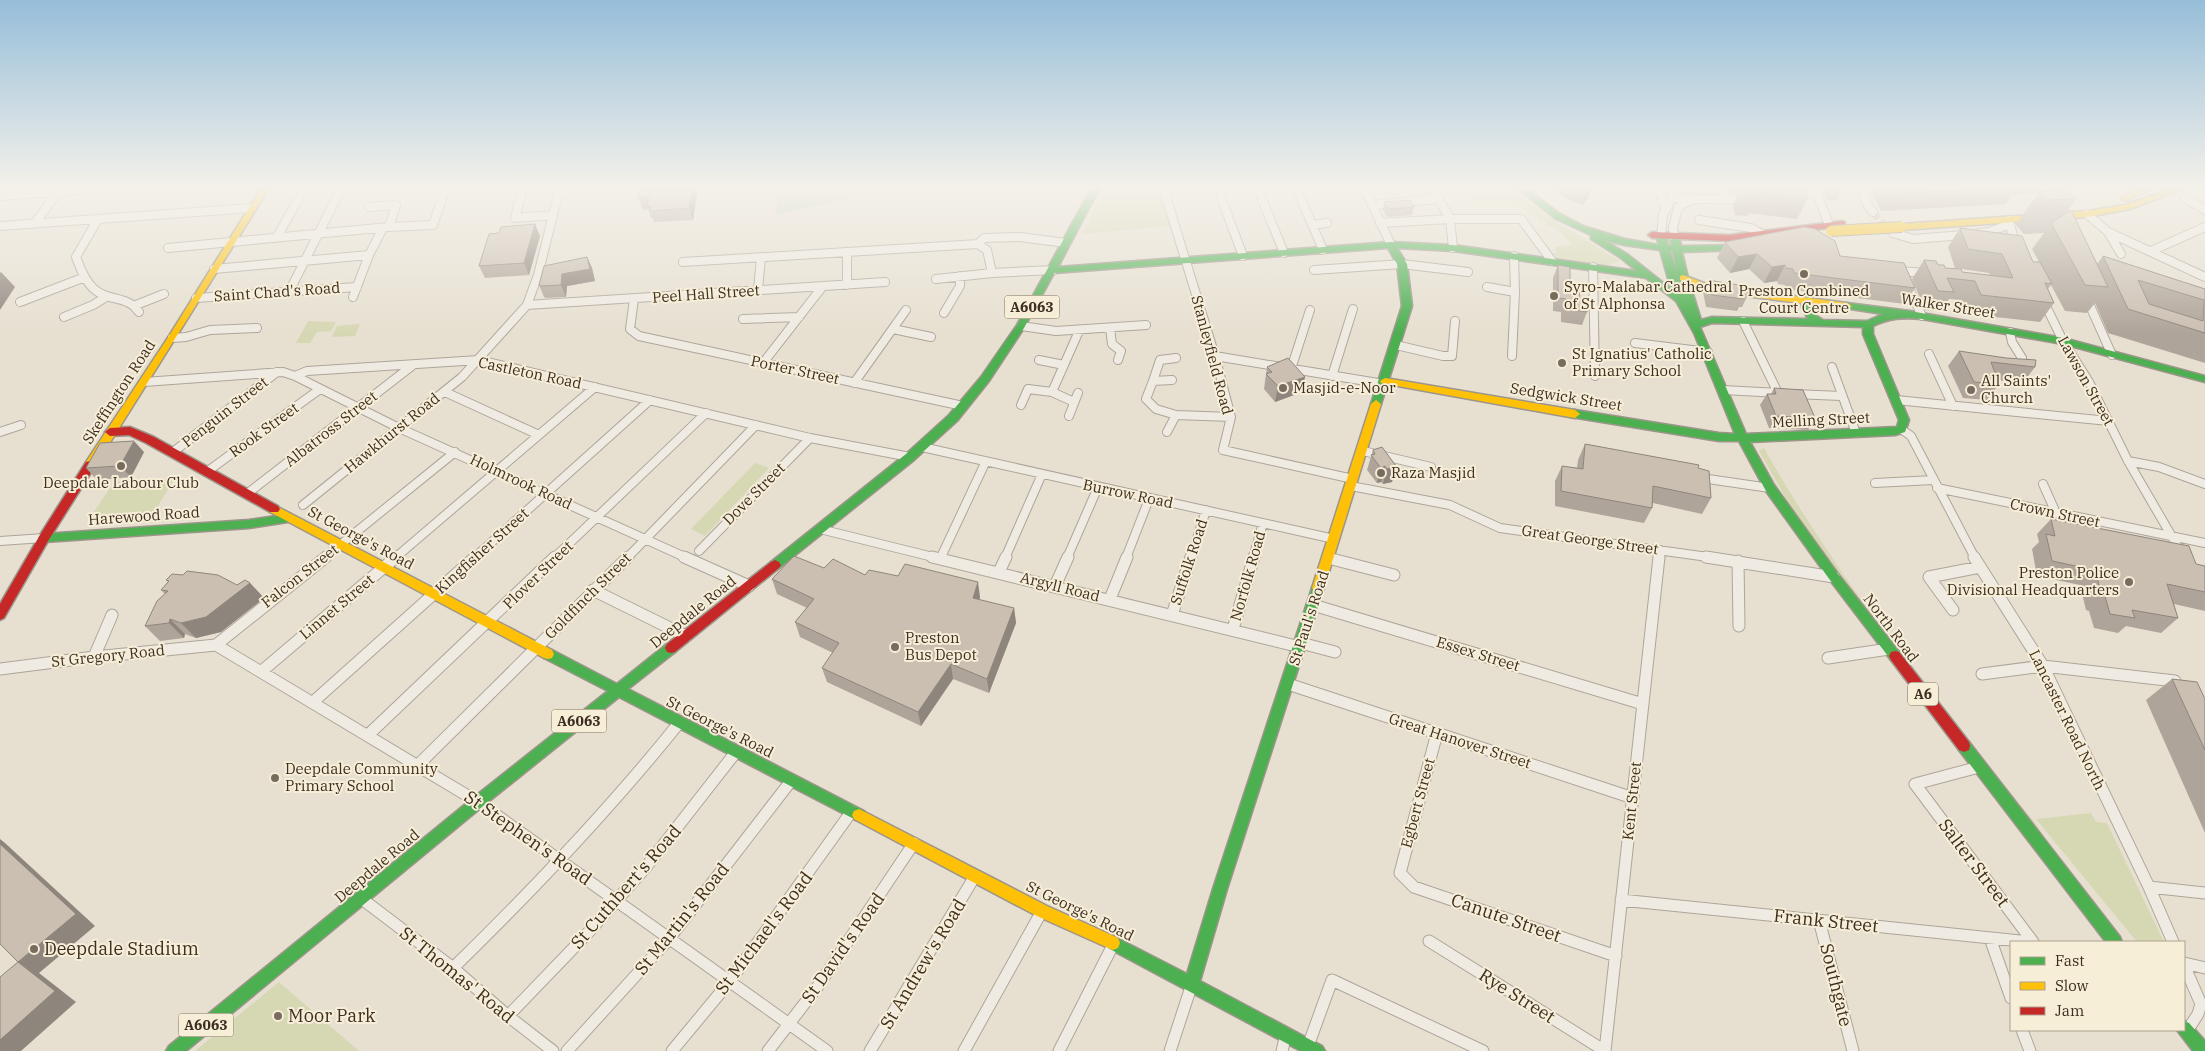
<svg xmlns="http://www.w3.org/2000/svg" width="2205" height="1051" viewBox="0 0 2205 1051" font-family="'IBM Plex Serif',serif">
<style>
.green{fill:#d6d7b3}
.water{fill:#bcccc2}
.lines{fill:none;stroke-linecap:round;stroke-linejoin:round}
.street-tunnel{stroke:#c5bcae;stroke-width:8;stroke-dasharray:8 4;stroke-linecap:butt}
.street-far1-casing{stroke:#ada599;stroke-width:10}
.street-casing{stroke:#ada599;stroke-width:13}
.fast-casing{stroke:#9c958a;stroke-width:3}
.slow-casing{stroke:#9c958a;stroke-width:3}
.jam-casing{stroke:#9c958a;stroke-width:3}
.street-far1{stroke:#efebe3;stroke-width:8}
.street{stroke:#efebe3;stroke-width:11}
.fast{fill:#4caf50;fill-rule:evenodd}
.slow{fill:#ffc107;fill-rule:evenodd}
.jam{fill:#c62828;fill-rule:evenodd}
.slow-bridge-casing{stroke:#928b80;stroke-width:12;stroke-linecap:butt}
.slow-bridge{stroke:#ffc107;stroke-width:10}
.wall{fill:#afa499}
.shaded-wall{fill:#8e867d}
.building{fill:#cbbfb2;stroke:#8e867d;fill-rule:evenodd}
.poi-dot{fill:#786c5e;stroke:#f7eed8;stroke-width:2}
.labels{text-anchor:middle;stroke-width:4;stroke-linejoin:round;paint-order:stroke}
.shield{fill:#f7eed8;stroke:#756857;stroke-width:1}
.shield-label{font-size:14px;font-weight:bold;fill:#3d2e20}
.poi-label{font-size:15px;fill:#3d2e20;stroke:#f7eed8;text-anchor:start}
.street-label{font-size:15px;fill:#3d2e20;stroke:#f7eed8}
.near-street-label{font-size:18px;fill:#3d2e20;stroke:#f7eed8}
.near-poi-label{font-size:18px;fill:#3d2e20;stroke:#f7eed8;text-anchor:start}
</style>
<rect width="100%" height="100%" fill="#e7e0d1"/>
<path class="green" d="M1105 187H1159L1172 226 1082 234Z
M1465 187H1508L1552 219 1620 261 1606 266 1556 259 1550 253H1556L1555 247 1572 244C1565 237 1557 226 1546 226L1544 221H1539L1536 216 1529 215 1521 205 1491 201 1473 203 1465 196H1468Z
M308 321 336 322 331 331 317 332 310 343H296Z
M360 324 355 336 332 337 337 326Z
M1764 448C1840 583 1938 704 2036 824L2049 844 1894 648 1788 502 1759 451Z
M755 463 769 468 705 536 691 529Z
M174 479 151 518 89 519 114 482Z
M2091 813 2096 822 2107 823 2164 942H2137L2036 819Z
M279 982 359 1051H195Z"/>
<path class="water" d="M850 190V198L775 215 778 197Z"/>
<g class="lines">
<path class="street-tunnel" d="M1873 212 1887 229"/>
<g class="street-far1-casing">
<path id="street-far1" d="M523 187 515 218 553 215
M1163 187 1215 356 1231 417 1223 450 1353 479
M1217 187 1243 256
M1257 187 1284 253
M1296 187 1323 250
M1364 187 1391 245
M1432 187 1450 219 1453 248
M1645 187 1660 194 1666 209
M1723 187 1726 199
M1861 187 1868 206 1873 212
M1815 188 1829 225
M0 196 113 187
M1675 198 1747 200
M1797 198 1816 192
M2185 198 2205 210
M1372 205 1438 199
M369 207 396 205 389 227
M2087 214 2108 232 2205 277
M98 219 76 257C80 268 85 281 94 289 108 302 128 295 139 312
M1699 220 1751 228 1764 235
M2009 220 2015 244
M35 223 60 189
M1380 223 1450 219H1521L1552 261
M1312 225 1327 223
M0 226 252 208
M2108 232 2121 254
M1893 233 1913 239 1964 235
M1979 233 1989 232 2010 224
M277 237 305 187
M1661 237 1663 215 1677 187
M1674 237 1673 228 1678 207 1692 200
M978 244 984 238 1020 237 1066 243
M168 248 389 227 433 225 446 187
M2151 251 2205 227
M847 252V285
M683 262 978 244 987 250 992 273
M1593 267 1595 376
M214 269 369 255
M1314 270 1402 264 1468 272
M1897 271 1927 273
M936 279 992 273 1053 270
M1907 284 1922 316
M1487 287 1515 292
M758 290 761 258
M289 292 342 187
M353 297 369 255 383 228
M196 298 357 287
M634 299 630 329 639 336 963 406
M2087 299 2112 355
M2043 300 2063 341 2089 382 2128 461 2182 554
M20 302 85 277
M136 305 164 294
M527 305 885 282
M944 313 960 286V276
M64 317 93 305 106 297
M743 319 799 317
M1743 321 1778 393
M1021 326 1056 331 1146 325
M1110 328 1112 344 1121 351 1118 360
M893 329 931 337
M2010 332 2012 342 2022 358 2014 368
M172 338 186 337 210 330 257 328
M1635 343 1708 352
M1396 345 1443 356H1452L1455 321
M1929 354 1953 406
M1215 356 1384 384
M1512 356 1515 292 1514 256
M1039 360 1064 365
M763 363 823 286
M1832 367 1856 433
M1291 369 1310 310
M295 376 399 428 687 558
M1332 376 1353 309
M1172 380 1153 381 1160 360 1176 358
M1153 381 1146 399 1156 409 1176 415 1231 417
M144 382 283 372 295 376 307 371 479 360 810 438 910 457
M854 383 906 310
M1723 390 1781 393
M445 392 539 435
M1052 392 1079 331
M1794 394 1841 396
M1896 400 2109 421
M1021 405 1028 389 1052 392 1074 402
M1069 416 1078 393
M1901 429 1911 436 1975 558
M0 432 21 425
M1167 432 1176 415
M922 447 1334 539
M1363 451 1431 467
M173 452 277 372
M2128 461 2159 467 2205 484
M208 471 320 389
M1701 478 1770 488
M1875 483 1933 480
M2043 484 2056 513
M1351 486 1450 505 1500 528 1715 558
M1937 488 2205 543
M248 493 413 365
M303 505 462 377 527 305 538 275 560 187
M820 529 937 558
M0 541 44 538
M699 551 810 438
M941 557 986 461
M324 558 455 452
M395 558 595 387
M474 558 650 400
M554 558 706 413
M627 558 756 425
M1005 558 1042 474
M1067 558 1098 487
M1126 558 1149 499
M1191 558 1206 510
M1253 558 1263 523
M1659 558 1660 550"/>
</g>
<g class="street-casing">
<path id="street" d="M684 557 749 586
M932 557 1300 647
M1706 557 1834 577
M1974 557 2043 666 2149 887 2173 942
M1328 558 1394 575
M1738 561 1739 626
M999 572 1006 557
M1055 586 1068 557
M593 590 686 636
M1110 599 1127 557
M1313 605 1643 704
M1953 610 1929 577 1980 567
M1172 615 1191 557
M1233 629 1254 557
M1301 643 1335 652
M216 645 478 802 827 1051
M216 645 326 557
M94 657 112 615
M1828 658 1889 649
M0 669 94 657 216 645
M262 671 396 557
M1982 674 2043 666 2175 681
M1288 684 1633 798
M313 702 475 557
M1437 733 1400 873 1414 887 1616 956
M368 735 555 557
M418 765 628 557
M1979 767 1915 784 2033 942
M2149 887 2205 893
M362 899 453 968 508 1016 553 1051
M1621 900 2030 942
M1819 920 1853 1051
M1990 938 2011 998
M1429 941 1605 1051
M2184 963 2205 968
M2184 965 2201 1004 2198 1014 2187 1031
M453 968C533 890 609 810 679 723
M508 1016 586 935 646 867 736 752
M2022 1030 2030 1051
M1308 1046 1332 980 1483 1051
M567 1051 668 940 791 781
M672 1051 730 981 852 811
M768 1051 818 986 914 843
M870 1051 975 876
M964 1051 1042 911
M1059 1051 1114 943
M1170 1051 1192 984
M1282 1051 1286 1034
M1605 1051 1659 557"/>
</g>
<g class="fast-casing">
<path id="fast" d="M1092 187H1100L1058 267 1391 242 1453 245 1637 271 1621 258 1591 239V235L1556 219 1516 187H1525L1557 212 1583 226 1625 239 1659 245 1656 237 1661 234 1666 237 1668 245 1672 246 1670 240 1675 237 1680 240 1681 246 1744 245V249L1741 250 1682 252 1688 278 1701 320 1712 317 1808 319 1801 306 1806 298 1809 297 1814 300 1811 306 1815 315 1823 320 1867 321 1883 314 1844 308V304L1847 303 1910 311 2063 338 2205 376V382L2063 344 1922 319C1903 317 1890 318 1873 326V334L1909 420 1905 432 1895 435 1750 442 1774 485 1838 574 1899 652 1901 656 1899 660 1895 661 1891 660 1830 580 1766 491 1739 441H1719L1571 417 1570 414 1571 411 1575 410 1719 433 1735 434 1694 333 1676 301 1646 278 1453 251 1397 248 1407 264 1412 306 1381 404 1376 408 1371 404 1402 306 1397 264 1388 248 1054 273 1024 328 989 381 957 421 914 460 779 568H771L769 565 771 562 906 454 949 415 981 377 1017 325ZM1604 240 1624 245 1660 250 1671 289 1627 254ZM1670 251H1673L1678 278 1687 304ZM1712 323 1863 327V334L1899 420 1897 427 1746 434 1700 327Z
M290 514 296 518 294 521 249 528 44 542 40 541 38 538 40 535 44 534 249 520Z
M1318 583 1322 585 1324 588 1227 889 1200 981 1322 1046 1325 1051H1301L1108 948 1106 943 1108 938 1113 936 1187 974 1213 889 1312 588 1314 585Z
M671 643 675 644 677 648 675 652 628 689 864 811 866 815 864 819 859 821 854 819 619 697 483 806 186 1051H166L169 1046 473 798 608 691 544 658 542 654 544 650 548 649 552 650 617 684 667 644Z
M1964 740 1969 742 2120 937 2122 942H2106L1959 750 1958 746 1959 742Z
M2184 1021 2189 1023 2205 1041V1051H2193L2177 1030H2184Z"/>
</g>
<g class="slow-casing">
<path id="slow" d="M262 187H270L94 468H86L85 465 86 462 169 336Z
M2143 187H2155L2128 200 2125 201 2121 198Z
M2176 187H2188L2130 209 2087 217 1902 230 1898 227 1902 224 2087 211 2125 205Z
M1683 275 1709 285 1847 303 1852 306 1847 309 1707 291 1680 280V276Z
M1385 378 1575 410 1580 414 1575 418 1381 383 1380 381Z
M1376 400 1381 404 1324 588 1322 591H1314L1312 588 1371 404Z
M274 505 552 650 554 654 552 658 548 659 544 658 270 512 268 509Z
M859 809 1047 906 1118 938 1120 943 1118 948 1113 950 1037 916 854 819 852 815 854 811Z"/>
</g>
<g class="jam-casing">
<path id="jam" d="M1842 221 1845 222V226L1729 241 1652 238 1648 235 1652 232 1729 235Z
M130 427 154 437 278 506 280 509 278 512H270L146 443 129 435 110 436 105 432 110 428Z
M90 461 95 465 94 468 48 541 4 618 0 620V604L40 535 86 462Z
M775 560 779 562 781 565 779 568 675 652 671 653 667 652 665 648 667 644 771 562Z
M1895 651 1899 652 1969 742 1970 746 1969 750 1964 752 1959 750 1891 660 1889 656 1891 652Z"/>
</g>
<use href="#street-far1" class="street-far1"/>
<use href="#street" class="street"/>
<use href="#fast" class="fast"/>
<use href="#slow" class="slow"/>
<use href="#jam" class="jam"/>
<g class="slow-bridge-casing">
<path id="slow-bridge" d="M1831 231 1902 227"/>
</g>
<use href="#slow-bridge" class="slow-bridge"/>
</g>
<path class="wall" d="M641 187H698L693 220 654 222 653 218H651L648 209 643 210 638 198Z
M1549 187H1592L1588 198 1582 205 1567 199Z
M1729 187H1791L1808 198 1797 219 1749 213 1747 216 1735 215 1733 205 1738 194H1730Z
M1824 187H1842L1843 189 1836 201 1826 199 1823 189Z
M1869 187H2056L2054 190 2076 199 2066 213 2097 264 2103 256 2205 289V363L2108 333 2095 303 2087 313 2065 311 2051 285 2048 289 2054 303 2040 322 1968 314 1962 300 1949 299 1941 311 1925 310 1912 279 1924 260 1945 268 1962 272 1990 275 1989 273 1955 268 1948 247 1960 228 2033 262H2039L2032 249 2044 233 2024 234 2016 225 2038 193 2012 195 2006 204 1881 211Z
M2083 187H2097L2096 188Z
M1384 202 1414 207 1412 215 1387 217 1383 210Z
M540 236 529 275 485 278 479 266Z
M1725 242 1840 256 1915 288 1905 304 1786 289 1785 285 1778 284 1777 281 1764 283 1749 269 1730 273 1717 258Z
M587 257 592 268 595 281 567 286 566 297 546 298 544 297 539 285Z
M1558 265 1587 312 1582 325 1561 322V312L1553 311V278Z
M1708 280 1748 295 1742 307H1739L1737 311 1706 307 1703 292Z
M1959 351 2035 367 2023 383 1997 380 1999 384 1987 400 1963 398 1948 366Z
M1267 367 1302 392 1275 402 1264 389Z
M1774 388 1815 418 1808 430 1769 428 1760 405 1767 394H1771Z
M1585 444 1698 468 1711 498 1702 514 1653 503 1652 508 1644 523 1555 506V481L1562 466 1577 468 1578 460Z
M1373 450 1396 466 1392 482 1383 484 1381 482 1377 483 1367 470Z
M144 452 131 477 97 480 86 468Z
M2051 519 2196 564 2205 566V611L2174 604 2178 618 2161 633 2126 626 2118 633 2094 628 2089 611 2086 610 2080 585 2037 576 2032 549 2039 542 2037 534Z
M824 568 865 575 980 597 979 600 1014 608 1016 623 989 693 953 679 921 726 827 682 822 668 833 653 800 637 795 622 807 608 777 594 772 579Z
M166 580 237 585 250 583 264 598 221 632 196 638 185 634 184 638 160 641 145 626 165 594 161 590 168 582Z
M2172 679 2205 699V833L2146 700Z"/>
<path class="shaded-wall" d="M693 187H698L693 220 689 208Z
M1588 187H1592L1588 198 1582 205Z
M535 224 540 236 529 275 524 263Z
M1757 254 1749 269 1730 273 1738 257Z
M587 257 592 268 595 281 567 286 566 297 561 285 562 274Z
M1785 265 1777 281 1764 283 1772 267Z
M1 272 15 287 0 310V273Z
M1305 377 1302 392 1275 402 1278 386Z
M134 441 144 452 131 477 120 466Z
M1385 466 1381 482 1377 483 1381 468Z
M1396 466 1392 482 1383 484 1387 469Z
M978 582 980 597 975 613 973 598Z
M250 583 264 598 221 632 196 638 181 623Z
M1014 608 1016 623 989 693 987 679Z
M170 619 185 634 184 638 169 623Z
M951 664 953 679 921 726 918 712Z
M0 839 5 843 95 926 39 973 76 1002 21 1051H0V1040L18 962 0 844Z"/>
<path class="building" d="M641 187H693L689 208 650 211 651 206H647L649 197 638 198Z
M1743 187H1791L1807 189 1808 198 1757 192V196L1745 194Z
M1832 187H1842L1843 189 1832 188Z
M1887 187H2017L1891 194Z
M2067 190 2076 199 2048 200 2040 191Z
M1410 200 1414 207 1389 209 1384 202Z
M2071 210 2108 287 2085 285 2051 223Z
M535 224 524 263 479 266 489 234 499 233 501 227Z
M1804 227 1815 229 1835 241 1840 256 1904 263 1915 288 1794 273 1793 269 1786 268 1785 265 1772 267 1757 254 1738 257 1725 242Z
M1960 228 2022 236 2033 262H2040L2052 284 2045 283 2054 303 1981 295 1975 281 1947 278 1954 292 1938 291 1924 260 1936 261 1938 265H1944L1945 268 1961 269 1962 272 2013 278 2002 254 1968 249Z
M2103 256 2205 289V333L2128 309ZM2138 280 2204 300 2203 321 2149 304Z
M587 257 590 269 562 274 561 285 541 286 539 285 544 266Z
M1558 265 1570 267V284L1579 285 1580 301 1587 303V312L1566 309V299L1558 298Z
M1708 280 1745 286 1748 295H1742L1743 299 1712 295Z
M1959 351 2006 358 2036 360 2035 367 1991 362 1999 384 1974 382Z
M1288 358 1305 377 1278 386 1266 374 1272 372 1267 367Z
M1774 388 1803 390 1815 418 1776 416 1767 394H1776Z
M134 441 120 466 86 468 100 443Z
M1585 444 1699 465 1698 468 1709 471 1711 498 1653 486 1652 508 1561 491 1562 466 1583 469Z
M1382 447 1396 466 1387 469 1385 466 1381 468 1377 463 1371 455 1375 454 1373 450Z
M2051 519 2189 546 2196 564 2205 566V592L2167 584 2178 618 2132 610 2135 618 2110 614 2105 596H2102L2095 570 2052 561 2046 534 2055 536Z
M794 556 824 568 833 559 865 575 869 570 898 576 905 564 978 582 973 598 1014 608 987 679 951 664 918 712 822 668 839 643 795 622 814 599 772 579Z
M187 571 218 575 237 585 245 580 250 583 206 617 181 623 170 619 169 623 145 626 157 601 168 591 161 590 169 581 166 580 172 574 183 575Z
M2172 679 2197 682 2205 699V750Z
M0 844 76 914 18 962 0 944Z
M18 962 55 991 0 1040V977Z"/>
<linearGradient id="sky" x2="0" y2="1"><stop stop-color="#96bed9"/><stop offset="0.56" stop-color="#f4f1ea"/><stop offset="1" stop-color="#f4f1ea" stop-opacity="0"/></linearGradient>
<rect width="2205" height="334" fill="url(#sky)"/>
<g class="poi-dot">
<circle cx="1804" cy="274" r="5"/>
<circle cx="1554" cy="296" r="5"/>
<circle cx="1562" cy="363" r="5"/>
<circle cx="1283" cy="388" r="5"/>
<circle cx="1971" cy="390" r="5"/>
<circle cx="121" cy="466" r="5"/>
<circle cx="1381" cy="473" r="5"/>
<circle cx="2129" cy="582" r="5"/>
<circle cx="895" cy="647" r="5"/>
<circle cx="275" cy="778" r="5"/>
<circle cx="34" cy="949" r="5"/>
<circle cx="278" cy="1016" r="5"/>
</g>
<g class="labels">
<g class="shield">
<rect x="1004.5" y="295.5" width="55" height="23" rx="4"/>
<rect x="1908" y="682.5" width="30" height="23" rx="4"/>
<rect x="551.5" y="709.5" width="55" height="23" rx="4"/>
<rect x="178.5" y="1013.5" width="55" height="23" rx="4"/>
</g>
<g class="shield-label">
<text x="1032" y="312">A6063</text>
<text x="1923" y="699">A6</text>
<text x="579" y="726">A6063</text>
<text x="206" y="1030">A6063</text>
</g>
<g class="poi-label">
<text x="1564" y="292">Syro-Malabar Cathedral<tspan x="1564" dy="17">of St Alphonsa</tspan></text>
<text x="1804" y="296" text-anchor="middle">Preston Combined<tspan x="1804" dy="17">Court Centre</tspan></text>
<text x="1572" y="359">St Ignatius' Catholic<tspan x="1572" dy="17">Primary School</tspan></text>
<text x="1981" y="386">All Saints'<tspan x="1981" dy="17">Church</tspan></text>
<text x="1293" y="393">Masjid-e-Noor</text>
<text x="1391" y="478">Raza Masjid</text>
<text x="121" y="488" text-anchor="middle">Deepdale Labour Club</text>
<text x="2119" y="578" text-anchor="end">Preston Police<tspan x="2119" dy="17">Divisional Headquarters</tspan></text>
<text x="905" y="643">Preston<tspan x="905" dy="17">Bus Depot</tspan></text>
<text x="285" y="774">Deepdale Community<tspan x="285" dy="17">Primary School</tspan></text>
</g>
<g class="street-label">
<text transform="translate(277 292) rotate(-4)" y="5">Saint Chad's Road</text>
<text transform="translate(706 294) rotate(-4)" y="5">Peel Hall Street</text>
<text transform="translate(1948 306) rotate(9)" y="5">Walker Street</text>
<text transform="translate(1212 355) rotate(75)" y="5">Stanleyfield Road</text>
<text transform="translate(795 370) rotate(12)" y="5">Porter Street</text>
<text transform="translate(530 373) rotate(12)" y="5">Castleton Road</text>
<text transform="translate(2086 381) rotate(61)" y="5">Lawson Street</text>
<text transform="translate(119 392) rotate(-57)" y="5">Skeffington Road</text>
<text transform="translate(1566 397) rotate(9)" y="5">Sedgwick Street</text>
<text transform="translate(225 412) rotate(-38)" y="5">Penguin Street</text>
<text transform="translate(1821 420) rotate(-3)" y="5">Melling Street</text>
<text transform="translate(331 429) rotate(-38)" y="5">Albatross Street</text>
<text transform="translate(264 430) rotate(-36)" y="5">Rook Street</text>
<text transform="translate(392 433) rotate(-39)" y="5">Hawkhurst Road</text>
<text transform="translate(521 482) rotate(25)" y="5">Holmrook Road</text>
<text transform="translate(754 494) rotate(-45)" y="5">Dove Street</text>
<text transform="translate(1128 494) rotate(12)" y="5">Burrow Road</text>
<text transform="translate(2055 513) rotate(12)" y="5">Crown Street</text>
<text transform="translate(144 516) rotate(-4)" y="5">Harewood Road</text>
<text transform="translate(361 538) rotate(28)" y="5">St George's Road</text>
<text transform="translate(1590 540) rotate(8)" y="5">Great George Street</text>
<text transform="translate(482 551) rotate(-42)" y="5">Kingfisher Street</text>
<text transform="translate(1189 562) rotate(-72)" y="5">Suffolk Road</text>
<text transform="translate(538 575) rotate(-44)" y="5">Plover Street</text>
<text transform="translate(300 576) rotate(-38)" y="5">Falcon Street</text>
<text transform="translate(1248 576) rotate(-74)" y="5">Norfolk Road</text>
<text transform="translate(1060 587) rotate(14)" y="5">Argyll Road</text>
<text transform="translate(588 596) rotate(-45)" y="5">Goldfinch Street</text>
<text transform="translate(337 607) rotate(-40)" y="5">Linnet Street</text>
<text transform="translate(693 612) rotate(-39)" y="5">Deepdale Road</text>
<text transform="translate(1309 618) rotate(-72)" y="5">St Paul's Road</text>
<text transform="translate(1891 628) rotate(53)" y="5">North Road</text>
<text transform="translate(1478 654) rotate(17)" y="5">Essex Street</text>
<text transform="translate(108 656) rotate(-6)" y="5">St Gregory Road</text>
<text transform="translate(2067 720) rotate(64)" y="5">Lancaster Road North</text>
<text transform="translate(720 727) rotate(27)" y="5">St George's Road</text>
<text transform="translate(1460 741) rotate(18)" y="5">Great Hanover Street</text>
<text transform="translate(1632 801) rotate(-84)" y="5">Kent Street</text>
<text transform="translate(1418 803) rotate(-75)" y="5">Egbert Street</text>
<text transform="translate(377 866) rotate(-40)" y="5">Deepdale Road</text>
<text transform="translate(1080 911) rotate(26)" y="5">St George's Road</text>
</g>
<g class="near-street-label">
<text transform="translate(528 838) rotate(35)" y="6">St Stephen's Road</text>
<text transform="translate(1974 863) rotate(53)" y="6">Salter Street</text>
<text transform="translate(626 887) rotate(-49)" y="6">St Cuthbert's Road</text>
<text transform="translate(1506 918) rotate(19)" y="6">Canute Street</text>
<text transform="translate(682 919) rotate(-51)" y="6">St Martin's Road</text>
<text transform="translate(1826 921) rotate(6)" y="6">Frank Street</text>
<text transform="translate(764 933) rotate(-53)" y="6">St Michael's Road</text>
<text transform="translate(843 948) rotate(-55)" y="6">St David's Road</text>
<text transform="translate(923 964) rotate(-59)" y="6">St Andrew's Road</text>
<text transform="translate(457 975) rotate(39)" y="6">St Thomas' Road</text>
<text transform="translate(1836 985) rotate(76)" y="6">Southgate</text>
<text transform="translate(1517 996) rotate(32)" y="6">Rye Street</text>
</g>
<g class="near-poi-label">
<text x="44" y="955">Deepdale Stadium</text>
<text x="288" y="1022">Moor Park</text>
</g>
</g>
<rect x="2010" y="941" width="175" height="90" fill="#f7eed8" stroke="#ada18e"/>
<rect x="2020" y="957" width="25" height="8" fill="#4caf50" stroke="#ada18e"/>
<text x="2055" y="966" font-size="15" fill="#3d2e20">Fast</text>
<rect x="2020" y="982" width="25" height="8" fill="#ffc107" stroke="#ada18e"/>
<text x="2055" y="991" font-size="15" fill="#3d2e20">Slow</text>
<rect x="2020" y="1007" width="25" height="8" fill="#c62828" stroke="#ada18e"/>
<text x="2055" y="1016" font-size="15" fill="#3d2e20">Jam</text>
</svg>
